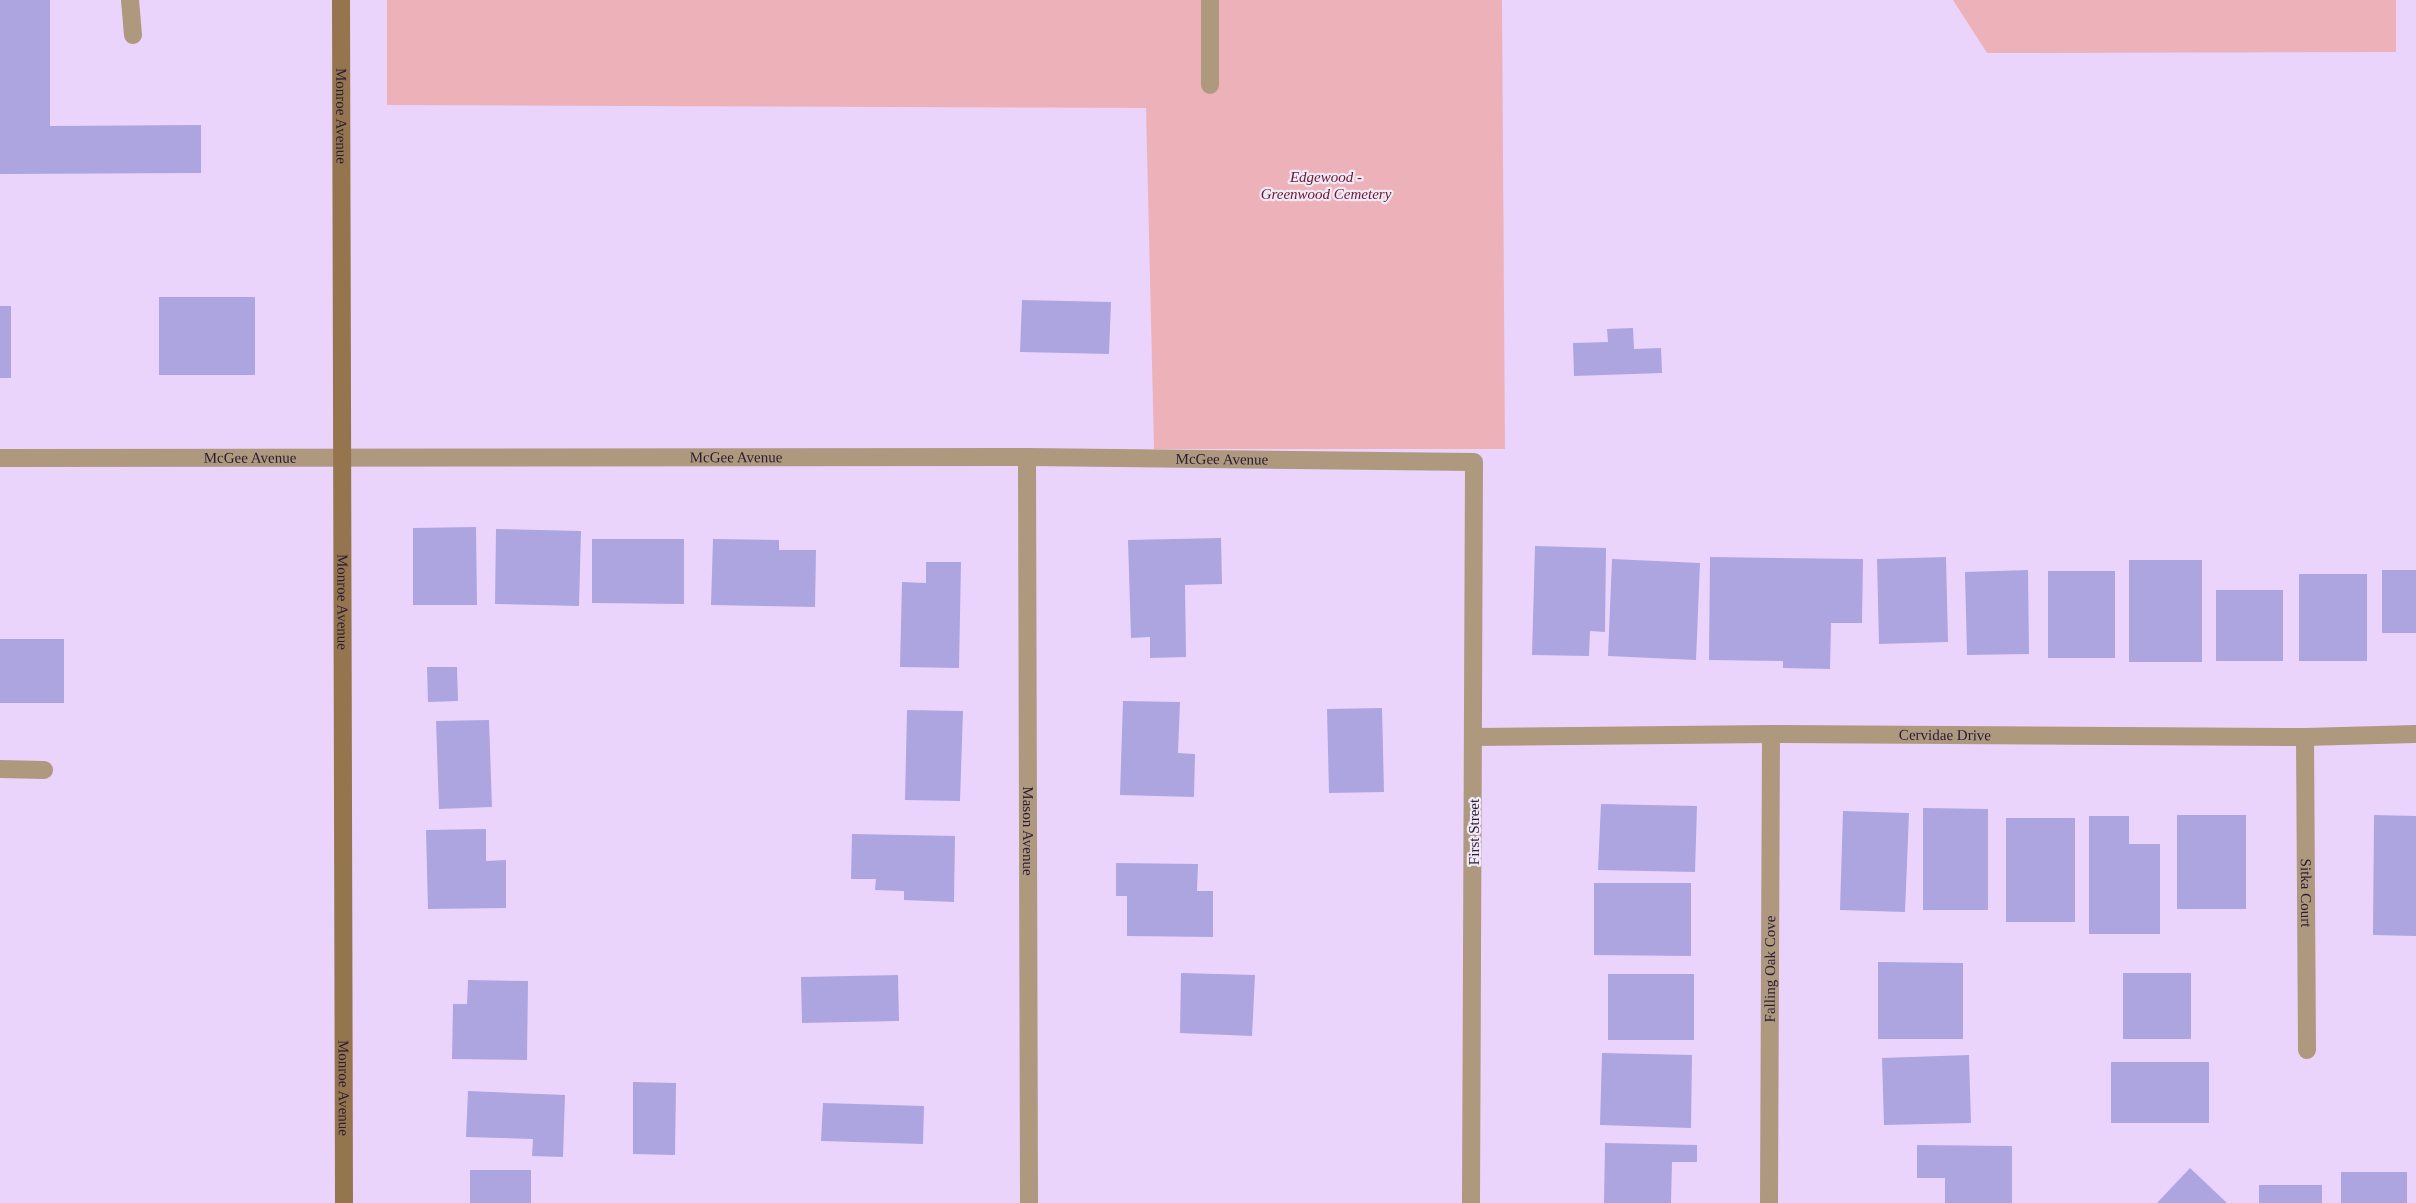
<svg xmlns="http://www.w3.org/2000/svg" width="2416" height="1203" viewBox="0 0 2416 1203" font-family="Georgia,serif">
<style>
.green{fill:#edb2b9}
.building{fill:#ada5e0}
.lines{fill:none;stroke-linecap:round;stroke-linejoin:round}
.lane{stroke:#ae987e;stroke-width:18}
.street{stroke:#ae987e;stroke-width:18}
.secondary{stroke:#95754e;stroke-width:18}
.labels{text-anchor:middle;stroke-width:4.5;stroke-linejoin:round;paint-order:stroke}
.street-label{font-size:15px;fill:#2a1c34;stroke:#f0e8f6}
.park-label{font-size:15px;font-style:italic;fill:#69172c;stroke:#f0e8f6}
</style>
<rect width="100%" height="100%" fill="#ebd4fc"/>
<path class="green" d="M387 0H1502L1505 449H1154L1146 108 387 105Z
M1953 0H2396V52L1987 53Z"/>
<path class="building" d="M0 0H50V126L201 125V173L0 174Z
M159 297H255V375H159Z
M1022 300 1111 302 1109 354 1020 352Z
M0 306H11V378H0Z
M1633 328 1634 349 1661 348 1662 373 1574 376 1573 343 1608 342 1607 329Z
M476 527 477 605H413V528Z
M496 529 581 531 579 606 495 604Z
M1221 538 1222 584 1185 585 1186 657 1150 658V637L1131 638 1128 540Z
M592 539H684V604L592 603Z
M713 539 779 540V550H816L815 607 711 605Z
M1535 546 1606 548 1605 632 1590 631 1589 656 1532 655Z
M1710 557 1863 559 1862 623H1831L1830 669 1783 668V661L1709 660Z
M1946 557 1948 642 1879 644 1877 559Z
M1612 559 1700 563 1696 660 1608 656Z
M2129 560H2202V662H2129Z
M926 562H961L959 668 900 667 902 582 926 583Z
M2028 570 2029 654 1967 655 1965 572Z
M2382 570H2416V633H2382Z
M2048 571H2115V658H2048Z
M2299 574H2367V661H2299Z
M2216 590H2283V661H2216Z
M0 639H64V703H0Z
M427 667H457L458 701 428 702Z
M1123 701 1180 702 1178 753 1195 754 1194 797 1120 795Z
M1382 708 1384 792 1329 793 1327 709Z
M907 710 963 711 960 801 905 800Z
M489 720 492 807 439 809 436 721Z
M1601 804 1697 806 1695 872 1598 870Z
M1923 808 1988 809V910H1923Z
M1843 811 1909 813 1905 912 1840 910Z
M2177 815H2246V909H2177Z
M2374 815 2416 816V936L2373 935Z
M2089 816H2129V844H2160V934H2089Z
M2006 818H2075V922H2006Z
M486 829V861L506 860V908L428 909 426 830Z
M852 834 955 836 954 902 904 900V891L875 890 876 879H851Z
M1116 863 1198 864 1197 891H1213V937L1127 936V896H1116Z
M1594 883H1691V956L1594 955Z
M1878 962 1963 963V1039H1878Z
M1181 973 1255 975 1252 1036 1180 1033Z
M2123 973H2191V1039H2123Z
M1608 974H1694V1040H1608Z
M898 975 899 1021 802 1023 801 977Z
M468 980 528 981 527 1060 452 1059 453 1004H467Z
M1602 1053 1692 1055 1691 1128 1600 1125Z
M1969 1055 1971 1123 1884 1125 1882 1058Z
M2111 1062H2209V1123H2111Z
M633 1082 676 1083 675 1155 633 1154Z
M468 1091 565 1095 563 1157 532 1156 533 1139 466 1137Z
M823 1103 924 1106 923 1144 821 1141Z
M1605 1143 1697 1145V1162H1672L1671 1203H1604Z
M1917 1145 2012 1146V1203H1945V1178H1917Z
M2190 1168 2227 1203H2157Z
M470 1170H531V1203H470Z
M2341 1172H2407V1203H2341Z
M2259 1185H2322V1203H2259Z"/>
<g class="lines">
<path class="lane" d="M130 0 133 35
M1210 0V85
M0 769 44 770"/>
<g class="street">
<path id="s1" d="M1027 457 1029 1203"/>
<path id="s2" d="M0 458 1027 457 1474 462 1471 1203"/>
<path id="s3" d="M1474 737 1771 734 2305 737 2416 734"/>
<path id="s4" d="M2305 737 2307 1050"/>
<path id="s5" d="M1769 1203 1771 734"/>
</g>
<path class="secondary" id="s6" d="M341 0 344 1203"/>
</g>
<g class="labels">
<g class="street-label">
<text dy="5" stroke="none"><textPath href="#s6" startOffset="116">Monroe Avenue</textPath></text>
<text dy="5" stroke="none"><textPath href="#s2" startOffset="250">McGee Avenue</textPath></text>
<text dy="5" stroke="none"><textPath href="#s2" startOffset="736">McGee Avenue</textPath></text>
<text dy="5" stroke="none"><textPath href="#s2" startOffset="1222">McGee Avenue</textPath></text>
<text dy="5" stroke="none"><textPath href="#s6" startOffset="602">Monroe Avenue</textPath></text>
<text dy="5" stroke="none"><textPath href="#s3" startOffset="471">Cervidae Drive</textPath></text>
<text dy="5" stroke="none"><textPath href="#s1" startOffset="374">Mason Avenue</textPath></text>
<text transform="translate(1474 832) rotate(-90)" y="5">First Street</text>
<text dy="5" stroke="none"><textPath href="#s4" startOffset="156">Sitka Court</textPath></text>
<text dy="5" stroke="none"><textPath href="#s5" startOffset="234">Falling Oak Cove</textPath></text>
<text dy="5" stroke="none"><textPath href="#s6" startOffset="1088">Monroe Avenue</textPath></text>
</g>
<g class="park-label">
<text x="1326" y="182">Edgewood -<tspan x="1326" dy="17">Greenwood Cemetery</tspan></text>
</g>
</g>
</svg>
